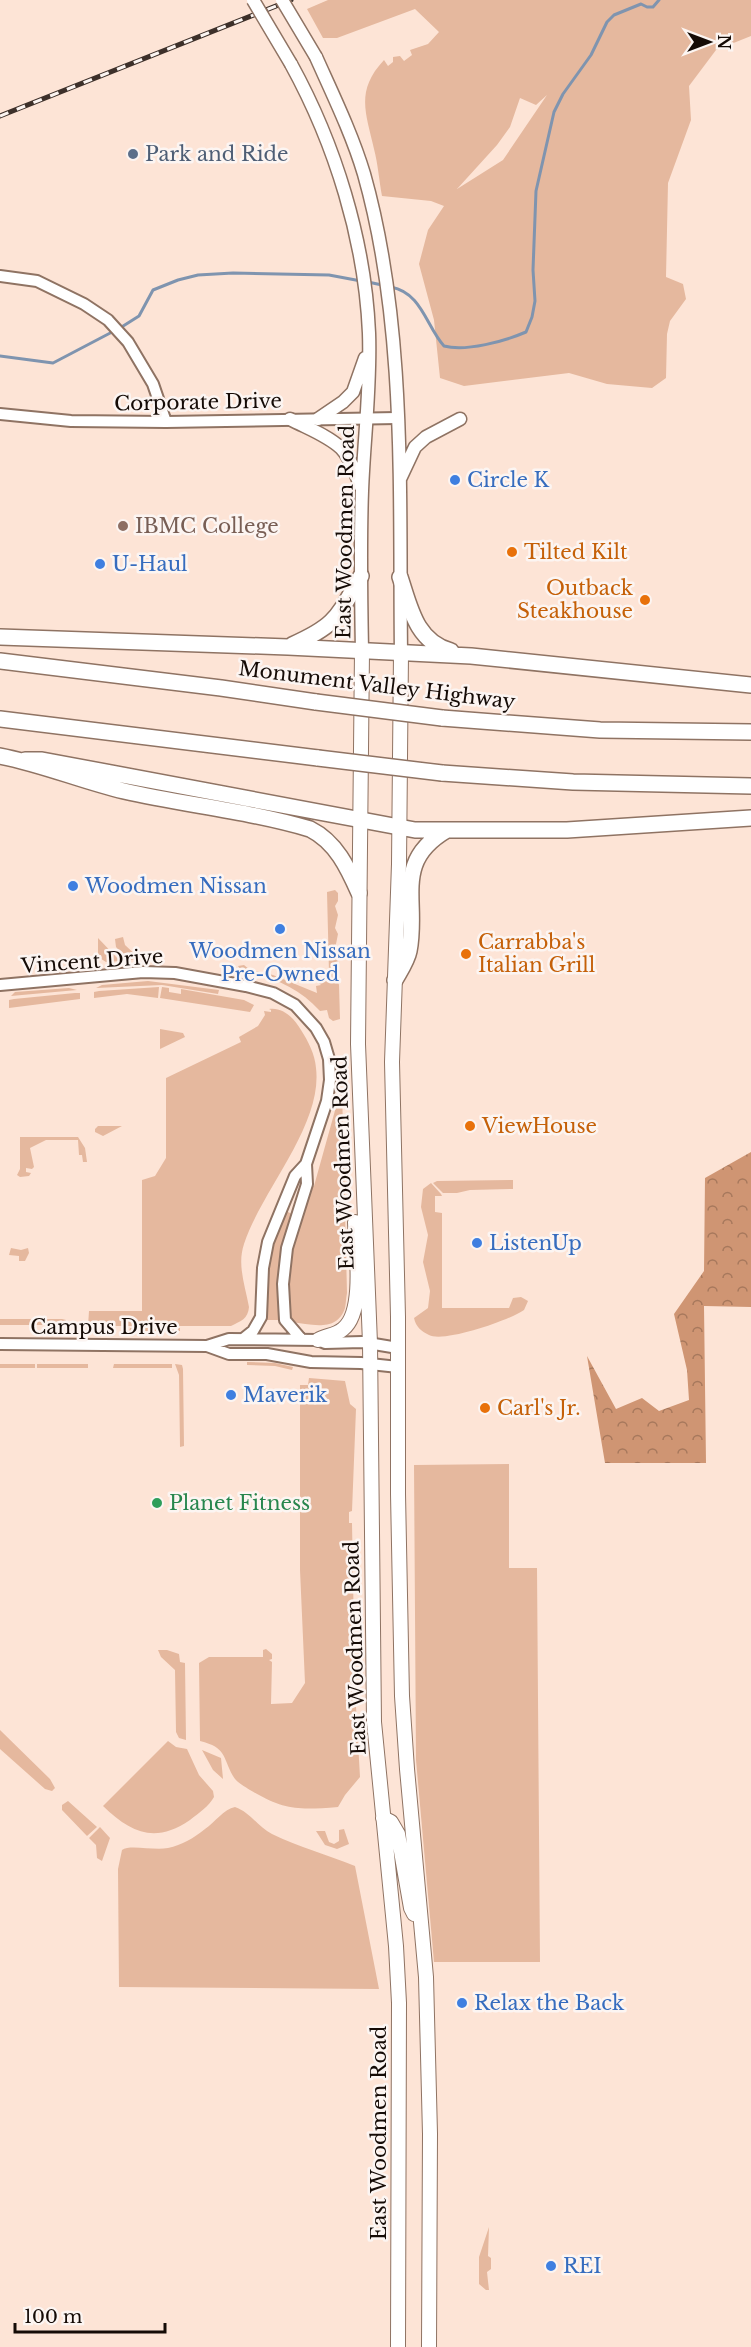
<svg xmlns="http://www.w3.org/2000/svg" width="751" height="2347" viewBox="0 0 751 2347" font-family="'Libre Baskerville',serif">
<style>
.grass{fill:#e5b89e;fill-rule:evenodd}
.forest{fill:url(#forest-crowns)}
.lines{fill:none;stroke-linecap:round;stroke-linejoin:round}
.stream{stroke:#7f94af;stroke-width:3}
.tertiary-casing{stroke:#8f7363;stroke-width:14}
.secondary-casing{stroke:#8f7363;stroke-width:15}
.trunk-casing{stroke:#8f7363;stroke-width:16}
.motorway-casing{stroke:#8f7363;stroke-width:18}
.tertiary{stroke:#fff;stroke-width:10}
.secondary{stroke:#fff;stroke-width:12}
.trunk{stroke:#fff;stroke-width:14}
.motorway{stroke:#fff;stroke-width:15}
.rail-casing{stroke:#3d302a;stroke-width:5}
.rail{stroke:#fcf5f2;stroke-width:3;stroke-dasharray:9;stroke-linecap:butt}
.secondary-bridge-casing{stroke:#8f7363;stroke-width:15;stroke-linecap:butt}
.motorway-bridge-casing{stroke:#8f7363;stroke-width:18;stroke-linecap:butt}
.secondary-bridge{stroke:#fff;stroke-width:12}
.motorway-bridge{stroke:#fff;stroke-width:15}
.service-dot{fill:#5c6f8a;stroke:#fcf5f2;stroke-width:2}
.shop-dot{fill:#3f7fe0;stroke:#fcf5f2;stroke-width:2}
.education-dot{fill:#8d6e63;stroke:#fcf5f2;stroke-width:2}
.food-dot{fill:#e8710a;stroke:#fcf5f2;stroke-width:2}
.leisure-dot{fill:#2e9e5b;stroke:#fcf5f2;stroke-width:2}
.labels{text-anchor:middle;stroke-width:5;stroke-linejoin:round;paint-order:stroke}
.service-label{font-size:20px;fill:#4e5e75;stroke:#fcf5f2;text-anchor:start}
.street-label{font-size:20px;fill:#150b06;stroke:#fcf5f2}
.shop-label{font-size:20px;fill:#366cbe;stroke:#fcf5f2;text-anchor:start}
.education-label{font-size:20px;fill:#785e54;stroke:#fcf5f2;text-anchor:start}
.food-label{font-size:20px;fill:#c56008;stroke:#fcf5f2;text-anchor:start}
.leisure-label{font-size:20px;fill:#27864d;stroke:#fcf5f2;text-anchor:start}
</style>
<defs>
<pattern id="forest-crowns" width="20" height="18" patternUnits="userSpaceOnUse" patternTransform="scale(1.5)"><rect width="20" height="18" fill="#cf9573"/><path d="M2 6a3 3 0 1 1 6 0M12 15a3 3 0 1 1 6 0" fill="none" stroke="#a7785c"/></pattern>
</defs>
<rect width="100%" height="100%" fill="#fde4d6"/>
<path class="grass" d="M328 0H751V36L716 50 689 86 691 120 668 183 666 277 683 284 686 299 670 321 667 334 666 378 652 388 607 384 569 373 464 386 440 378 434 320 419 264 428 230 444 206 431 201 382 196C379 180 378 164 374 149 366 113 355 91 384 60L388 66 393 62V57L400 56 404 61 412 55 410 50 428 44 439 32 415 9 337 38H323L307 9ZM547 95 503 160 457 189 497 145 510 127 520 98 536 105Z
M335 890 338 893V901L335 906 338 915 335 928 338 934 335 949 338 963 335 970 339 985 340 1019 333 1021 329 1018 327 1010 320 1011C298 987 272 977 241 971L238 966 244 965 250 970 273 975 317 993 316 986 321 985 316 980 328 975 329 972 327 892Z
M123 937 125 945 140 959 128 960 116 947 115 939Z
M98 938 120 961 106 962 98 957Z
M148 981 219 990 218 994 162 985 96 988 102 985Z
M159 987 158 998 127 994 94 998V992L99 991Z
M162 987 169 988V992L181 994V989L244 1000 254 1005 250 1012 160 998Z
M69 988 77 990 11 996 15 992Z
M75 993H80V999L9 1008V1000L14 999Z
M269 1009C283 1007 294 1018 301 1030 308 1041 315 1054 316 1068 323 1125 261 1191 244 1244 237 1265 245 1285 249 1307 248 1319 241 1321 231 1326H88L89 1311H142V1180L155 1176 166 1158V1078L241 1042 239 1037 258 1026 265 1015 264 1011 271 1012V1010Z
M160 1029 183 1033 185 1037 160 1049Z
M341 1089H342L347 1293C346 1298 346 1303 345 1308 337 1333 310 1324 292 1322 276 1290 302 1219 312 1186H314Z
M98 1126H122L103 1136 95 1132V1129Z
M20 1137H78L85 1148 87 1162H83L82 1155H79L78 1140H46L30 1148 34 1167 32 1169 26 1168V1172L31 1173 29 1176 20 1177 17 1175 20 1169Z
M513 1180V1189L470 1190 457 1193H443L433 1183 437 1181Z
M431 1183 441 1194 442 1196H435V1212L442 1213V1308H509L513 1298 521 1297 528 1301 524 1310C510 1320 444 1343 429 1335 421 1331 416 1327 414 1318L428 1308 430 1291 423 1262 428 1235 421 1207 423 1189Z
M286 1211 292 1214 279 1267V1320H265L267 1274 273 1243Z
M11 1248 21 1250 28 1248 29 1253 25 1261H19V1256L9 1255Z
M0 1319H62L66 1320 67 1325H0Z
M130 1328H180V1331H129Z
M247 1362 275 1363 293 1367 292 1370 275 1366 247 1365Z
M0 1364H35V1368H0Z
M37 1364H88V1368H37Z
M114 1364H172V1368H113Z
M175 1364 182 1365 183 1369 184 1446 180 1447 179 1375Z
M309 1378 345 1381 350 1404 356 1409 352 1511 349 1512V1523H352L355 1689 360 1777 345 1795 338 1807C299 1810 285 1811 250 1790 244 1786 236 1782 233 1776 222 1756 227 1748 200 1741L199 1663 209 1657H263V1650L266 1649 272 1654V1659L269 1660 272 1662 271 1704 292 1703 305 1683 300 1570V1385H308Z
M509 1464V1568H537L540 1962H434L416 1760 414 1465Z
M158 1650H167L179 1654 180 1662 185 1663 186 1740 179 1738 176 1732 175 1670 161 1657Z
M0 1730 50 1779 55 1788 52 1791 45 1789 0 1749Z
M168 1741 176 1747 187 1749 199 1775 213 1791 214 1797C209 1806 199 1813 190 1820 155 1844 131 1833 103 1806Z
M202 1750 221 1758 223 1779 213 1770Z
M68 1801 97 1827 87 1836 62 1810V1805Z
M235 1807C250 1812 258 1827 272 1834 299 1847 328 1855 355 1866L379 1989 119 1987 118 1869 122 1850C130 1844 154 1851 168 1848 182 1845 194 1838 205 1829 215 1822 224 1809 235 1807Z
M100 1827 110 1838 102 1861 97 1858 96 1845 89 1838Z
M344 1829 349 1844 337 1849 325 1845 316 1831H325L329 1842 334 1844 339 1841V1830Z
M489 2227 488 2256 491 2258V2269L487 2272 489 2290H486L479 2284V2257Z"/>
<path class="forest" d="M751 1152V1307L704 1306 706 1463H605L587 1356 616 1409 642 1398 659 1411 689 1400 687 1370 674 1314 704 1271 705 1178Z"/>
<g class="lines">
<path class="stream" d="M368 282 382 285
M391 287C422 293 426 326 444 346 466 352 505 341 526 332L532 317 535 301 533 270 536 191 554 112 563 94 591 55 607 22 614 15 641 4 647 7H653L659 0
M120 328 139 316 153 290 178 280 198 275 233 273 329 275 361 281
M0 356 53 363 114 331"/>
<g class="tertiary-casing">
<path id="tertiary" d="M0 276 37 281 84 304 108 320 128 342 153 384 166 422
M0 414 71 421 166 422 397 418
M0 985 143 972 175 973 246 986 273 993 295 1005 316 1028 324 1042 329 1059 330 1080 327 1101 306 1164 295 1176 268 1242 263 1268 261 1317 253 1331 243 1339
M302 1340 285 1320 283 1284 287 1248 307 1184 306 1164
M0 1344 207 1346 229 1339 318 1340 325 1343 362 1342 398 1348
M207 1346 229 1354H267L311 1362 361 1363 398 1367"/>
</g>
<g class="secondary-casing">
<path id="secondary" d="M316 57C333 95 352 134 364 174 407 326 399 497 401 653
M291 64C335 144 365 240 369 333 371 386 364 438 362 491 360 544 361 598 362 651
M290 419C307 428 327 435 341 448 351 458 355 474 361 487
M318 419 343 402 353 392 365 358
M400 479 415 447 426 437 460 419"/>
</g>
<g class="trunk-casing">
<path id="trunk" d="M362 651 358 1044 370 1343 374 1722 396 1946 399 2003 398 2347
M401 653 399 864 392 1062 398 1317V1494L402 1696 407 1769 426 1977 430 2134 429 2347
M318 1340C326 1335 335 1336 343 1329 365 1312 356 1249 355 1222
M383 1818 391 1822 398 1834 411 1908 414 1914"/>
</g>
<g class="motorway-casing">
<path id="motorway" d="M400 577C410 607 416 642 451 651
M0 637 288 647 471 656 751 685
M292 645C337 625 337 617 361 576
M0 661 221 688 316 702
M442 718 600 730 751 732
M0 719 318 758
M0 756C42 764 82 781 124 791 185 805 249 811 310 829 336 842 348 868 359 893
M25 760H42L415 830H567L751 818
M442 773 573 782 751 786
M395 980C400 971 407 961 409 951 419 901 392 862 447 830"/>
</g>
<use href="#tertiary" class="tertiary"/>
<use href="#secondary" class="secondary"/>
<use href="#trunk" class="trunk"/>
<use href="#motorway" class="motorway"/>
<g class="rail-casing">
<path id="rail" d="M0 116 291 0"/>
</g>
<use href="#rail" class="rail"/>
<g class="secondary-bridge-casing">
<path id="secondary-bridge" d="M253 0 291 64
M282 0 316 57"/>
</g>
<g class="motorway-bridge-casing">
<path id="motorway-bridge" d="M316 702 442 718
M318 758 442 773"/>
</g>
<use href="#secondary-bridge" class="secondary-bridge"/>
<use href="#motorway-bridge" class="motorway-bridge"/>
</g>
<circle class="service-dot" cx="133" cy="154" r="6"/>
<g class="shop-dot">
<circle cx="455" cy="480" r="6"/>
<circle cx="100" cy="564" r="6"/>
<circle cx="73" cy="886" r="6"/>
<circle cx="280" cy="929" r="6"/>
<circle cx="477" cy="1243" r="6"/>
<circle cx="231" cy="1395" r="6"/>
<circle cx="462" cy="2003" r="6"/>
<circle cx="551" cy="2266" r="6"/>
</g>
<circle class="education-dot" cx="123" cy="526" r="6"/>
<g class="food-dot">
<circle cx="512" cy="552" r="6"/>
<circle cx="645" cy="600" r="6"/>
<circle cx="466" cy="954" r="6"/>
<circle cx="470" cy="1126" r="6"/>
<circle cx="485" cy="1408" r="6"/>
</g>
<circle class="leisure-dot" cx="157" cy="1503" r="6"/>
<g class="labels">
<g class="service-label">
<text x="145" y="161">Park and Ride</text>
</g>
<g class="street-label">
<text transform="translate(198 402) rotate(-1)" y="7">Corporate Drive</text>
<text transform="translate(345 532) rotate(-89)" y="7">East Woodmen Road</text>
<text transform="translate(377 685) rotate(7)" y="7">Monument Valley Highway</text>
<text transform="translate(92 961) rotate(-4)" y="7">Vincent Drive</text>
<text transform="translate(343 1163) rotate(-92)" y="7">East Woodmen Road</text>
<text x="104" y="1334">Campus Drive</text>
<text transform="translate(355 1648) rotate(-92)" y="7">East Woodmen Road</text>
<text transform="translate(379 2133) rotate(-90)" y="7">East Woodmen Road</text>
</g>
<g class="shop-label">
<text x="467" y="487">Circle K</text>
<text x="112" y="571">U-Haul</text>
<text x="85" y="893">Woodmen Nissan</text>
<text x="280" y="958" text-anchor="middle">Woodmen Nissan<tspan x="280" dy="23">Pre-Owned</tspan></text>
<text x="489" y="1250">ListenUp</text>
<text x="243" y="1402">Maverik</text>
<text x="474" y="2010">Relax the Back</text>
<text x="563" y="2273">REI</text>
</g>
<g class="education-label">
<text x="135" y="533">IBMC College</text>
</g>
<g class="food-label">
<text x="524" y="559">Tilted Kilt</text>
<text x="633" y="595" text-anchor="end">Outback<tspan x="633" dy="23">Steakhouse</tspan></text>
<text x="478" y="949">Carrabba's<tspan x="478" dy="23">Italian Grill</tspan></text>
<text x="482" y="1133">ViewHouse</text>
<text x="497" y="1415">Carl's Jr.</text>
</g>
<g class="leisure-label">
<text x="169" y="1510">Planet Fitness</text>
</g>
</g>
<g transform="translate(709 42) rotate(90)" stroke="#fcf5f2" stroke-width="4.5" paint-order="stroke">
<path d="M0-4.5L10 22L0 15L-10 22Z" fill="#150b06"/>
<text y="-9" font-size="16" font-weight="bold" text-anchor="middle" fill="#150b06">N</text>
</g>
<path d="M15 2323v9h150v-9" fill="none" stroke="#150b06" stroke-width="3"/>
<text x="24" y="2323" font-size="18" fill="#150b06" stroke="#fcf5f2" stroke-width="4.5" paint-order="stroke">100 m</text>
</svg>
